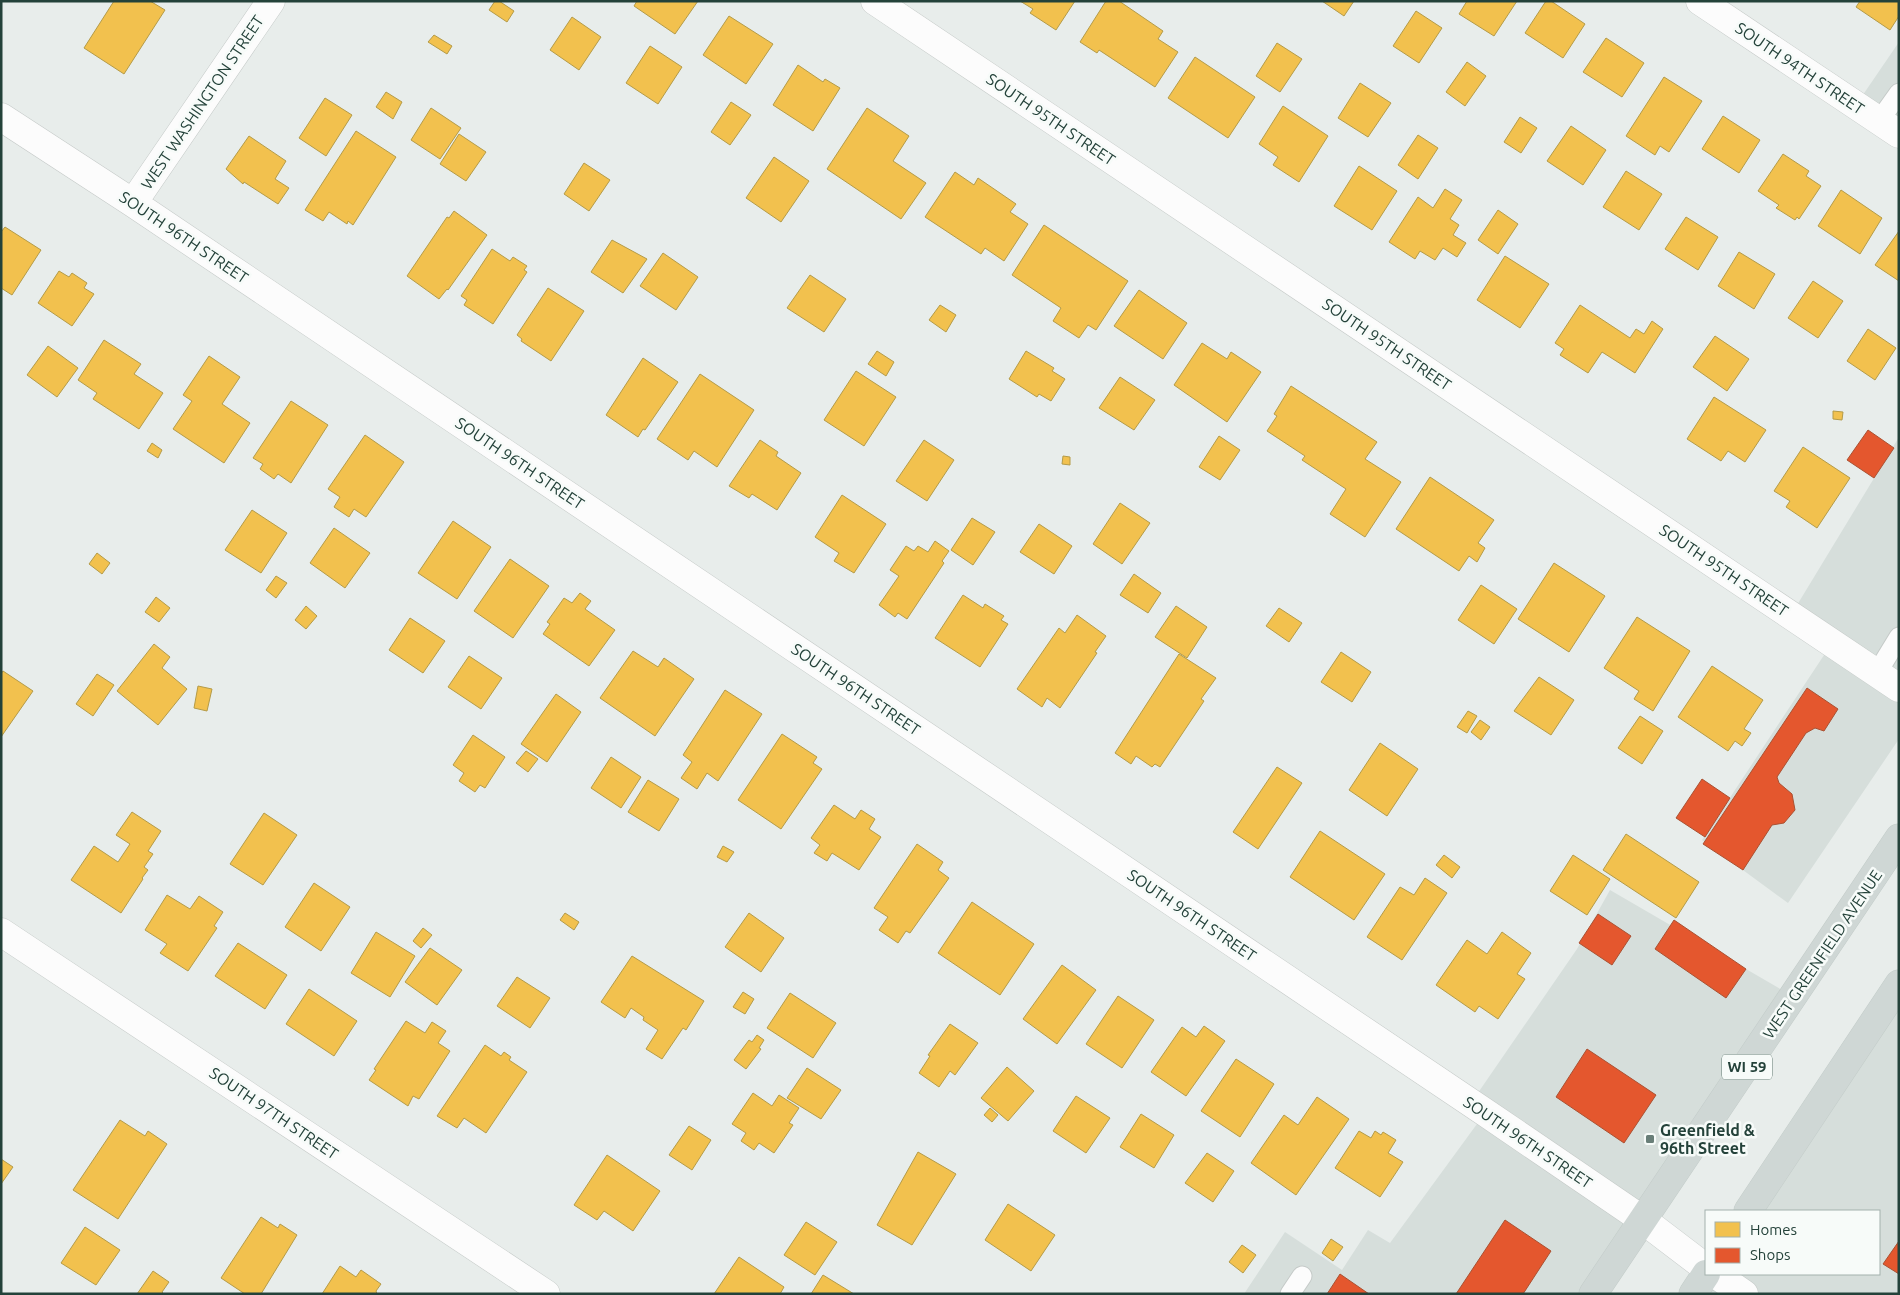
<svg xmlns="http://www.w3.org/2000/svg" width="1900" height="1295" viewBox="0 0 1900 1295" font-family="Ubuntu,sans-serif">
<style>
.built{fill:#d6dedb}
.homes{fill:#f2c14e;stroke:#b49b48}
.shops{fill:#e4572e;stroke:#aa5132}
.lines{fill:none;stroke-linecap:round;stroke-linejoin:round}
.lane-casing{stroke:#c5cac8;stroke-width:21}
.street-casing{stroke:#c5cac8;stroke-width:29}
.primary-casing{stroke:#c3ccc9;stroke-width:29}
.lane{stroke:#fcfcfc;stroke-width:19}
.street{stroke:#fcfcfc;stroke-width:28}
.primary{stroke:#cfd7d5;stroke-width:28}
.poi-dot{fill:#697e78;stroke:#f7fbf9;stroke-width:2}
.labels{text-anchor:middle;stroke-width:5;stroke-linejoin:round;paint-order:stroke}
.shield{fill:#f7fbf9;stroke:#637a73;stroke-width:1}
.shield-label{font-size:15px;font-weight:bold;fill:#24423a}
.street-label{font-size:16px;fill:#24423a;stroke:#f7fbf9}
.poi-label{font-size:16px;font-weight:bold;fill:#24423a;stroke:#f7fbf9;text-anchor:start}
</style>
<rect width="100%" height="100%" fill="#e8edeb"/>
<path class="built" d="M1899 42V134L1856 105Z
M1899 437V739L1788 903 1702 840 1832 643 1791 615Z
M1610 890 1794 997 1593 1294H1244L1285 1232 1342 1270 1368 1230 1390 1243 1485 1113 1471 1103 1577 949Z
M1899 984V1294H1693L1706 1274H1879V1211H1748Z"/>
<path class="homes" d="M114 1H150L165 10 124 74 84 48Z
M495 1H499L514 11 507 22 489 10Z
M637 1H698L675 34 634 6Z
M1020 1H1075L1056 30 1030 13 1033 9Z
M1106 1H1119L1163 31 1158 39 1178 52 1155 87 1099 50 1097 53 1080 42Z
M1322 1H1354L1344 16Z
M1467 1H1517L1494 36 1459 14Z
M1546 1H1551L1585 24 1563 58 1525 33Z
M1860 1H1899V16L1890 30 1856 7Z
M1416 11 1442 28 1419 63 1393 46Z
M729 16 773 44 746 84 703 55Z
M572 17 601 37 579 70 550 50Z
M434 35 452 46 447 54 428 42Z
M1606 38 1644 63 1622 97 1583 72Z
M1277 43 1302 59 1280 92 1256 76Z
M650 46 682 67 658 104 626 83Z
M1195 57 1255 97 1228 138 1168 98Z
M1467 62 1486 76 1465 106 1446 92Z
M798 65 823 82 825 79 840 88 813 131 773 105Z
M1664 77 1702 101 1669 152 1660 146 1655 155 1626 136Z
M1360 83 1391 103 1368 137 1338 118Z
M386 92 402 102 393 119 376 107Z
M325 98 352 115 326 156 299 138Z
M731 102 751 115 730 145 711 132Z
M1283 106 1328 136 1299 182 1273 165 1278 157 1259 144Z
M431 108 461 128 440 159 411 140Z
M867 108 909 136 893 161 926 183 901 219 827 169Z
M1723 116 1760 140 1739 173 1702 149Z
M1520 117 1537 128 1521 153 1504 142Z
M1571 126 1606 150 1583 185 1547 161Z
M356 131 396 157 353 225 348 221 347 224 329 212 323 221 305 210Z
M459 134 486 152 466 181 440 164Z
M1418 135 1438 148 1418 179 1398 165Z
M249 136 286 161 275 179 289 188 278 204 244 182 243 184 226 169Z
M1783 154 1809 171 1806 176 1821 186 1799 219 1797 217 1795 220 1776 208 1779 205 1758 191Z
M774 157 809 181 781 222 746 198Z
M584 163 610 180 589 211 564 194Z
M1359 166 1397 191 1372 230 1334 206Z
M1626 171 1662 194 1639 230 1603 207Z
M955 172 974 185 978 178 1016 204 1010 212 1028 224 1004 261 985 248 981 254 925 217Z
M1445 189 1462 200 1450 219 1459 225 1453 235 1466 243 1457 257 1443 248 1435 260 1420 251 1415 259 1389 242 1418 197 1433 208Z
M1841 190 1882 218 1860 254 1818 226Z
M1498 210 1518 224 1498 254 1478 240Z
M454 211 487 235 448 290 447 289 439 299 407 276 447 217 449 218Z
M1686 217 1718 237 1698 270 1665 249Z
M1044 225 1128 281 1096 330 1088 325 1079 338 1053 321 1061 308 1012 275Z
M5 227 41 250 12 295 1 288V232Z
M1899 231V281L1875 265Z
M612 240 647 259 623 293 591 272Z
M492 249 510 261 513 257 527 266 524 270 527 272 493 324 464 305 467 300 461 296Z
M1739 252 1775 274 1754 309 1718 286Z
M663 253 698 277 676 310 640 286Z
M1505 256 1549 284 1520 328 1477 300Z
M59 271 69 277 72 273 87 283 84 288 94 294 72 326 38 303Z
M810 275 846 299 824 332 787 308Z
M1813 281 1843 301 1818 338 1788 318Z
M548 288 584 311 551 361 521 341 522 339 517 335Z
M1139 290 1187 323 1163 359 1114 326Z
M940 305 956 315 946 332 929 320Z
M1580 305 1630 338 1636 329 1644 334 1652 321 1663 329 1635 373 1602 352 1588 373 1560 355 1564 349 1555 343Z
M1868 329 1896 348 1875 380 1847 361Z
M1715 336 1749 359 1727 391 1693 367Z
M104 340 141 364 134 374 163 393 139 429 93 399 97 393 78 380Z
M1202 343 1227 359 1231 352 1261 372 1227 422 1174 385Z
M48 346 78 368 57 397 27 375Z
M877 351 894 362 886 376 868 364Z
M1026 351 1054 368 1052 371 1065 379 1051 401 1039 394 1037 397 1009 379Z
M209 356 240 377 222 404 250 423 224 463 173 429 192 401 183 395Z
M643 358 678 382 645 430 643 429 638 437 606 415Z
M856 371 896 397 864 446 824 420Z
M700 374 754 410 717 467 694 451 688 460 657 439Z
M1120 377 1155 400 1134 430 1099 408Z
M1291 386 1377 442 1365 459 1401 482 1365 537 1330 514 1346 489 1302 460 1305 456 1267 431 1277 416 1274 414Z
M1714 397 1766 430 1745 462 1728 451 1721 461 1687 439Z
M291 401 328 425 291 483 278 474 274 479 260 469 263 464 253 458Z
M1833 411 1843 412 1842 420 1833 419Z
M365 435 404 462 366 517 354 509 349 517 334 507 340 497 328 489Z
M1219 436 1240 450 1220 480 1199 467Z
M760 440 778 452 776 456 801 473 777 510 752 494 749 498 729 486Z
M924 440 954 460 927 501 896 481Z
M152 443 162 450 158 458 147 451Z
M1803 447 1850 478 1817 528 1786 507 1790 501 1774 491Z
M1063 456 1070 457V465L1062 464Z
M1430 477 1494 520 1478 543 1485 548 1477 562 1469 556 1459 571 1396 529Z
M842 495 886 524 854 573 834 561 839 553 815 537Z
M1120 503 1150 523 1122 564 1093 544Z
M252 510 287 533 261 573 225 550Z
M972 518 995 532 973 565 951 550Z
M453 521 491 547 457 599 418 573Z
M1039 524 1072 546 1054 574 1020 552Z
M334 528 370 553 345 588 310 563Z
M935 541 949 551 942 561 944 563 907 619 898 613 895 617 879 605 899 576 890 570 906 546 914 551 918 546 928 552Z
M97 553 110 563 102 574 89 564Z
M510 559 549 586 513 638 474 611Z
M1554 563 1605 596 1569 652 1518 619Z
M1134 574 1161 593 1148 613 1120 595Z
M276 576 287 583 276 598 266 590Z
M1481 585 1517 609 1494 644 1458 620Z
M580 593 591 601 585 609 615 630 589 666 543 634 550 624 547 622 564 598 572 603Z
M963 595 983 608 985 604 1004 616 1001 620 1008 624 980 667 935 638Z
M156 597 170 608 159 622 145 612Z
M306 606 317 616 306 629 295 620Z
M1176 606 1207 627 1187 658 1155 637Z
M1279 608 1302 623 1289 642 1266 626Z
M1077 615 1106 636 1095 652 1097 653 1060 708 1047 698 1042 707 1017 689 1059 628 1065 633Z
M1637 617 1690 651 1653 711 1634 699 1639 691 1604 668Z
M410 618 445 641 423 673 389 650Z
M154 644 170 657 162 668 187 689 158 725 117 691Z
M633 651 658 667 664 658 694 679 655 736 600 698Z
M1341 652 1371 672 1352 702 1321 682Z
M1179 654 1216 678 1201 699 1204 701 1160 767 1155 764 1152 767 1136 756 1131 764 1115 753Z
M469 656 502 678 481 709 448 687Z
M1712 666 1763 700 1744 729 1751 733 1742 746 1735 741 1728 751 1678 717Z
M3 671 33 691 1 737V674Z
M97 674 114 685 93 716 76 704Z
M1539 677 1574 700 1551 735 1514 711Z
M198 686 212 689 207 711 194 708Z
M725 690 762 714 718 781 707 773 697 789 681 778 692 762 683 755Z
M556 694 581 712 547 762 521 744Z
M1468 711 1477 716 1467 733 1457 727Z
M1640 716 1663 731 1642 764 1618 748Z
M1480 720 1490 727 1481 740 1471 732Z
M782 734 817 757 813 763 822 769 781 829 738 800Z
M473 735 505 757 485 788 480 785 475 792 459 781 464 773 453 765Z
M1380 743 1418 769 1387 816 1349 790Z
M526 751 538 759 528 772 516 763Z
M611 757 641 777 621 808 591 788Z
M1277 767 1302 783 1258 849 1233 832Z
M648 780 679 799 659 831 628 812Z
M834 805 855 819 861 810 875 819 869 829 881 837 859 870 832 853 827 861 814 853 820 845 811 838Z
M132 812 161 831 148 851 153 854 144 867 148 870 142 878 143 879 121 913 71 880 94 846 118 862 130 844 116 835Z
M264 813 297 835 263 885 230 864Z
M1320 831 1385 874 1354 920 1290 877Z
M1626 834 1699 882 1676 918 1603 870Z
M917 844 943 862 938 870 949 878 910 933 906 931 898 943 879 930 888 917 874 908Z
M723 846 734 852 727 862 717 857Z
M1444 855 1460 867 1452 878 1436 865Z
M1573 855 1610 879 1587 915 1550 891Z
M1425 878 1447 893 1402 960 1367 937 1400 887 1414 895Z
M314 883 350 907 321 951 285 927Z
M167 895 190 909 199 896 223 912 214 926 217 928 188 971 160 953 167 944 145 930Z
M972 902 1034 944 1000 995 938 953Z
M565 913 579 922 574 930 560 920Z
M749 913 784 938 761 972 725 947Z
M423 928 432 935 421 948 413 941Z
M376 932 415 956 390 997 351 973Z
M1502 932 1531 953 1517 974 1525 979 1498 1019 1479 1006 1475 1012 1436 985 1467 940 1487 954Z
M238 943 287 975 265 1009 215 976Z
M430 948 462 970 437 1005 405 982Z
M632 956 704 1001 686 1030 683 1028 662 1059 646 1049 658 1030 643 1020 644 1017 631 1008 625 1018 601 1002Z
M1062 965 1096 990 1057 1044 1023 1019Z
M517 977 550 998 530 1028 497 1006Z
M309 989 357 1021 334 1056 286 1024Z
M743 992 754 999 745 1014 733 1007Z
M790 993 836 1023 813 1058 767 1028Z
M1118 996 1154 1020 1122 1068 1086 1044Z
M406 1021 425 1033 432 1022 446 1031 438 1043 450 1051 419 1099 413 1096 408 1106 369 1080 376 1070 374 1069Z
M950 1024 978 1043 955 1075 950 1071 939 1087 919 1073 930 1056 928 1055Z
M1204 1026 1225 1041 1186 1096 1151 1072 1182 1027 1196 1037Z
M757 1035 764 1040 759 1048 761 1049 746 1069 734 1060 749 1040 752 1042Z
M485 1045 501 1056 504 1052 511 1057 509 1060 527 1072 486 1133 464 1118 457 1128 437 1116Z
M1236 1059 1274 1084 1240 1137 1201 1111Z
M1007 1067 1034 1091 1008 1121 981 1098Z
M807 1068 841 1090 821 1119 787 1098Z
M753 1093 772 1106 779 1095 799 1108 789 1123 793 1125 774 1153 759 1143 754 1150 741 1141 746 1133 732 1124Z
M1076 1096 1110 1118 1086 1153 1053 1131Z
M1317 1097 1349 1119 1296 1195 1251 1163 1284 1115 1298 1125Z
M990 1108 998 1115 992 1122 984 1115Z
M1141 1114 1174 1135 1154 1168 1120 1147Z
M120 1120 145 1136 148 1131 167 1144 118 1219 73 1190Z
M689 1126 711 1140 692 1170 669 1155Z
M1359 1131 1371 1138 1375 1131 1381 1135 1383 1132 1396 1140 1388 1153 1403 1162 1380 1197 1335 1168Z
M918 1152 956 1174 912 1245 877 1225Z
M1207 1153 1234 1171 1213 1202 1185 1183Z
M607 1155 660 1191 633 1231 604 1211 597 1220 574 1205Z
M1 1159 13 1167 1 1184Z
M1008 1204 1055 1235 1031 1271 985 1240Z
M261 1217 278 1228 280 1224 297 1235 261 1294H245L221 1278Z
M806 1222 837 1242 815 1275 784 1255Z
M85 1227 120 1250 96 1285 61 1263Z
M1331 1239 1343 1247 1333 1261 1322 1253Z
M1242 1245 1256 1255 1243 1273 1229 1262Z
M739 1257 784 1287 780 1294H714Z
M340 1266 356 1277 361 1270 381 1284 376 1291 377 1294H322Z
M153 1271 169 1282 162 1292 164 1294H137Z
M823 1275 854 1294H811Z"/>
<path class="shops" d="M1868 430 1894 448 1874 478 1847 460Z
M1807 688 1838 709 1824 731 1815 728 1806 733 1777 777 1779 783 1792 794 1795 810 1784 823 1772 825 1743 870 1703 844Z
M1702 779 1730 798 1705 837 1676 818Z
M1598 914 1631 936 1612 965 1579 943Z
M1674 920 1746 969 1726 998 1655 949Z
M1587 1049 1656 1095 1624 1143 1556 1097Z
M1505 1220 1551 1251 1523 1294H1456Z
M1899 1241V1274L1883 1264Z
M1340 1274 1369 1294H1327Z"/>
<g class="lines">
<g class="lane-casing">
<path id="lane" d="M1879 121 1899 93
M1877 673 1899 637
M1290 1294 1302 1276"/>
</g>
<g class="street-casing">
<path id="street" d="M875 1 1899 688
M1700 1 1899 134
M1 117 133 203 1486 1113 1643 1220 1706 1268
M133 203 271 1
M1 932 546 1294
M1715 1274 1744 1294"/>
</g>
<g class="primary-casing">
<path id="primary" d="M1748 1211 1899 984
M1593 1294 1899 838
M1693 1294 1706 1274"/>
</g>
<use href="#lane" class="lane"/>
<use href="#street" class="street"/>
<use href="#primary" class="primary"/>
</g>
<rect class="poi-dot" x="1645" y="1134" width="10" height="10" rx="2.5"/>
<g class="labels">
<rect class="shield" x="1722" y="1054.5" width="50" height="25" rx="4"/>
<g class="shield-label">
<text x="1747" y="1072">WI 59</text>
</g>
<g class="street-label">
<text transform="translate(1800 68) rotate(34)" y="6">SOUTH 94TH STREET</text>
<text transform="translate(202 102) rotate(-56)" y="6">WEST WASHINGTON STREET</text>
<text transform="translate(1051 119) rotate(34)" y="6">SOUTH 95TH STREET</text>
<text transform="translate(184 237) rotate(34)" y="6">SOUTH 96TH STREET</text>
<text transform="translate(1387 344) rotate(34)" y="6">SOUTH 95TH STREET</text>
<text transform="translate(520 463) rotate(34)" y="6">SOUTH 96TH STREET</text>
<text transform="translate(1724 570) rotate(34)" y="6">SOUTH 95TH STREET</text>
<text transform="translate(856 689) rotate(34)" y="6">SOUTH 96TH STREET</text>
<text transform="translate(1192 915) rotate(34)" y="6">SOUTH 96TH STREET</text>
<text transform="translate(1822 954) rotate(-56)" y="6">WEST GREENFIELD AVENUE</text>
<text transform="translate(274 1113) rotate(34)" y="6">SOUTH 97TH STREET</text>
<text transform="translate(1528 1142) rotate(34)" y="6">SOUTH 96TH STREET</text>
</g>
<g class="poi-label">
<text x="1660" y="1136">Greenfield &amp;<tspan x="1660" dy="18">96th Street</tspan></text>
</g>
</g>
<rect width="1900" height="1295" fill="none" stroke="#24423a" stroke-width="5"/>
<rect x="1705" y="1210" width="175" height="65" fill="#f7fbf9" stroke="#a3b1ad"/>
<rect x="1715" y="1222" width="25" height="15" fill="#f2c14e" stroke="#a3b1ad"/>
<text x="1750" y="1235" font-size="15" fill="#24423a">Homes</text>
<rect x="1715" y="1248" width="25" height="15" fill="#e4572e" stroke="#a3b1ad"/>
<text x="1750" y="1260" font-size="15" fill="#24423a">Shops</text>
</svg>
